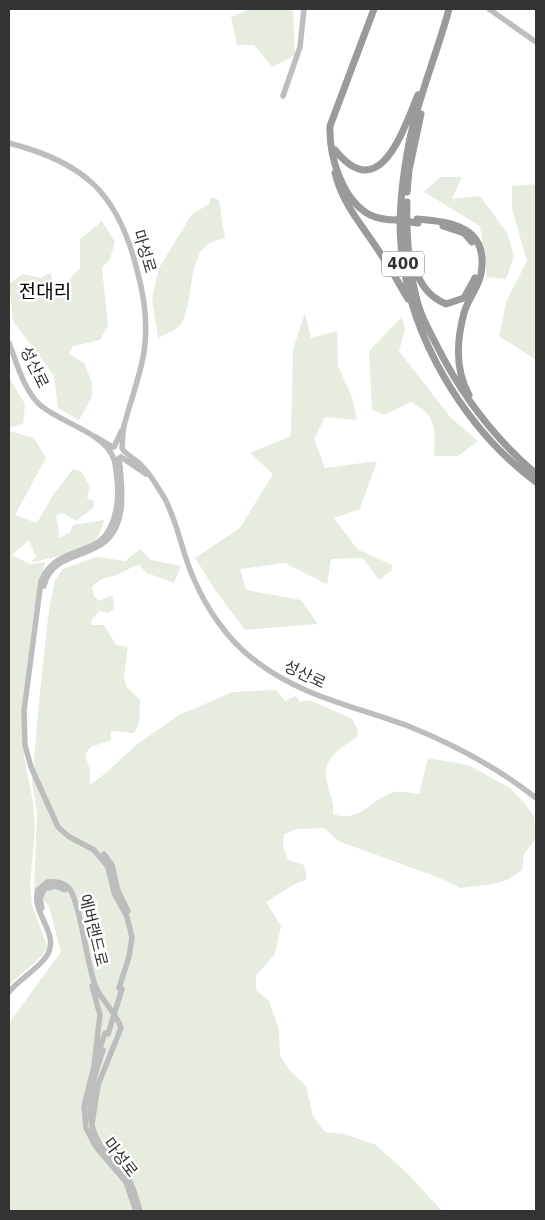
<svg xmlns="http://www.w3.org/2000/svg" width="545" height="1220" viewBox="0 0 545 1220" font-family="'DejaVu Sans','Noto Sans KR',sans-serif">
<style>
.green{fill:#e6ecdf}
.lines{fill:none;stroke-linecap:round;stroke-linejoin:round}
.secondary{stroke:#bdbdbd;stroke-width:5.5}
.highway{stroke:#9a9a9a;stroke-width:7}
.secondary-bridge{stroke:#bdbdbd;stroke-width:5.5}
.highway-bridge{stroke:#9a9a9a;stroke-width:7}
.labels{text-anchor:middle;stroke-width:5;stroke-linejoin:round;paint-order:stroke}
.shield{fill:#fff;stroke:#707070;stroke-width:1}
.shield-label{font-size:15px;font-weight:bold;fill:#333}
.street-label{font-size:16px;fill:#333;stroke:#fff}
.quarter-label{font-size:19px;fill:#000;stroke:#fff}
</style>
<rect width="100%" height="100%" fill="#fff"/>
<path class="green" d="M250 9H293L295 55 272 67 254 45H237L231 17Z
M440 177H462L452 199 480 196 507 233 514 256 506 279 487 277 480 226 424 192Z
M536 184V360L499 336 506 302 527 261 512 209V186Z
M211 197 219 200 225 239C183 240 197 299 181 324 176 331 165 334 158 338L152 298 159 268 192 214 209 204Z
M102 221 115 242 110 259 102 268 108 326 100 340 73 346 69 354 84 363 92 383V397L79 420 58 408 54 376 13 321 9 284 22 274 41 278 50 273 58 292 80 268V239Z
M305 313 311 338 337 331 338 366 352 397 357 420 325 417 314 439 325 468 377 461 360 509 334 518 357 549 392 565V570L379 580 363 558 331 559 327 584 285 563 240 569 246 590 301 600 318 624 245 630 216 591 195 558 240 528 273 474 250 453 291 436 293 349Z
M402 317 405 330 399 351 451 418 478 441 458 456H434C435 429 438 416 411 402L384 415 372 409 369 351Z
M9 377 25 404 23 424 9 428Z
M9 431 34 438 46 458 15 515 37 523 53 495 73 469 82 472 90 487 87 498 94 501 93 508 76 521 63 513 56 515 60 538 70 532 73 525 104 520C102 529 99 538 91 544 80 550 44 561 31 562L36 557 29 540 12 555 30 564 45 562 33 619 23 711 24 756 33 802 35 831 30 883 32 905 47 946 43 955 9 985Z
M140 549 151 560 181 566 174 583 147 573 139 565C132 566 128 570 121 573 109 579 103 575 92 587L94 597 100 601 109 596 113 597 114 609 108 613 100 611 92 619 91 625H104L116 645 128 647 124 676 126 686 140 700C139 713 142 722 134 733L111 731V740L91 747 85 754 90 770V785L107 772 136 745 179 715 233 692 276 690 285 701 296 696 300 702 310 700 352 719 358 730 356 738C338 749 321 760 327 783 330 797 334 799 333 814 361 824 372 797 395 792 402 791 412 794 419 794L428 758 468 765 510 788 523 801 534 816 536 838 524 854 522 870 509 879 494 884 460 888 437 877 338 841 324 828 297 829 284 834 283 846 288 860 304 865 307 879 293 885 266 902 281 926 275 954 256 976V990L269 1001 279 1030 280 1055 290 1071 306 1086 313 1116 325 1132 344 1134 376 1145 408 1174 442 1211H9V1023L61 952 49 906 34 891 37 813 32 782 40 691 49 609 55 580 63 569 88 560 97 557 125 561Z"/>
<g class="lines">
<path class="secondary" d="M489 9 536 42
M283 96 300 47 304 9
M9 143C85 163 118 193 137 270 144 295 148 326 144 352 140 377 130 402 124 426 122 433 123 441 122 448 125 455 136 459 141 465 151 474 158 488 165 499 178 524 182 552 193 577 206 608 227 639 253 659 299 696 354 706 408 726 453 744 498 768 536 798
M9 343C17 363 23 388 39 404 58 422 103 432 113 457 116 464 116 472 117 479 119 497 118 512 110 528 96 558 57 544 41 581L24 711 25 745 31 767 58 827 68 836 94 850 108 867 114 893 127 917 132 937 129 957 119 988
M96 437 113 447
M114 447 122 430
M121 457 146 474
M44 586C53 543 114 567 121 509 123 492 121 474 119 458
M104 854 112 865 118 891 128 911
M42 908 40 899 44 889 55 886 65 890
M92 986 100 1015 94 1065
M9 992C19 979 36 971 46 957 62 934 30 913 38 890L47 882C55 881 63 882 69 888 81 905 86 961 95 985 101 1001 117 1013 121 1028L98 1085 92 1124
M103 1050C92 1081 81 1116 101 1146 108 1156 117 1163 124 1172 133 1184 136 1198 140 1211
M98 1054 105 1033
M95 1063 84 1106 86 1128 96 1147 126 1182 136 1211"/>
<path class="highway" d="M374 9 330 126C329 156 342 200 370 215 379 219 388 220 397 220
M449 9C437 54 418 97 409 143 403 175 398 212 401 245 408 335 464 428 536 482
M335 150C380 206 403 130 418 95
M335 173C343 206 364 227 382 256 392 270 399 284 408 299
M407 192 409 170 421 114
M407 202C406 235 409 272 418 304 422 319 430 332 437 346 462 396 493 437 536 474
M417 219C453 222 489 227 481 274 478 288 468 299 464 313 457 339 455 370 469 395
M443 226 464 233 472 242
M413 264C420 283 427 296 446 304L464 298 475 278"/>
<path class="secondary-bridge" d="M108 1034 122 989"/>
<path class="highway-bridge" d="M397 220 418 223"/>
</g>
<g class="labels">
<rect class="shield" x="382" y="251.5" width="42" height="25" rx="4"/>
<g class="shield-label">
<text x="403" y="269">400</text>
</g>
<g class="street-label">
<text transform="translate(145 251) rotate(73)" y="6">마성로</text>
<text transform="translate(35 367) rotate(64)" y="6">성산로</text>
<text transform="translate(305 674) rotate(26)" y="6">성산로</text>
<text transform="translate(94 930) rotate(76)" y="6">에버랜드로</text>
<text transform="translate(121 1157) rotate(52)" y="6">마성로</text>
</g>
<g class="quarter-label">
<text x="45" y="298">전대리</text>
</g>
</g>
<rect width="545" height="1220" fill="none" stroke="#333333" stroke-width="20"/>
</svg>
